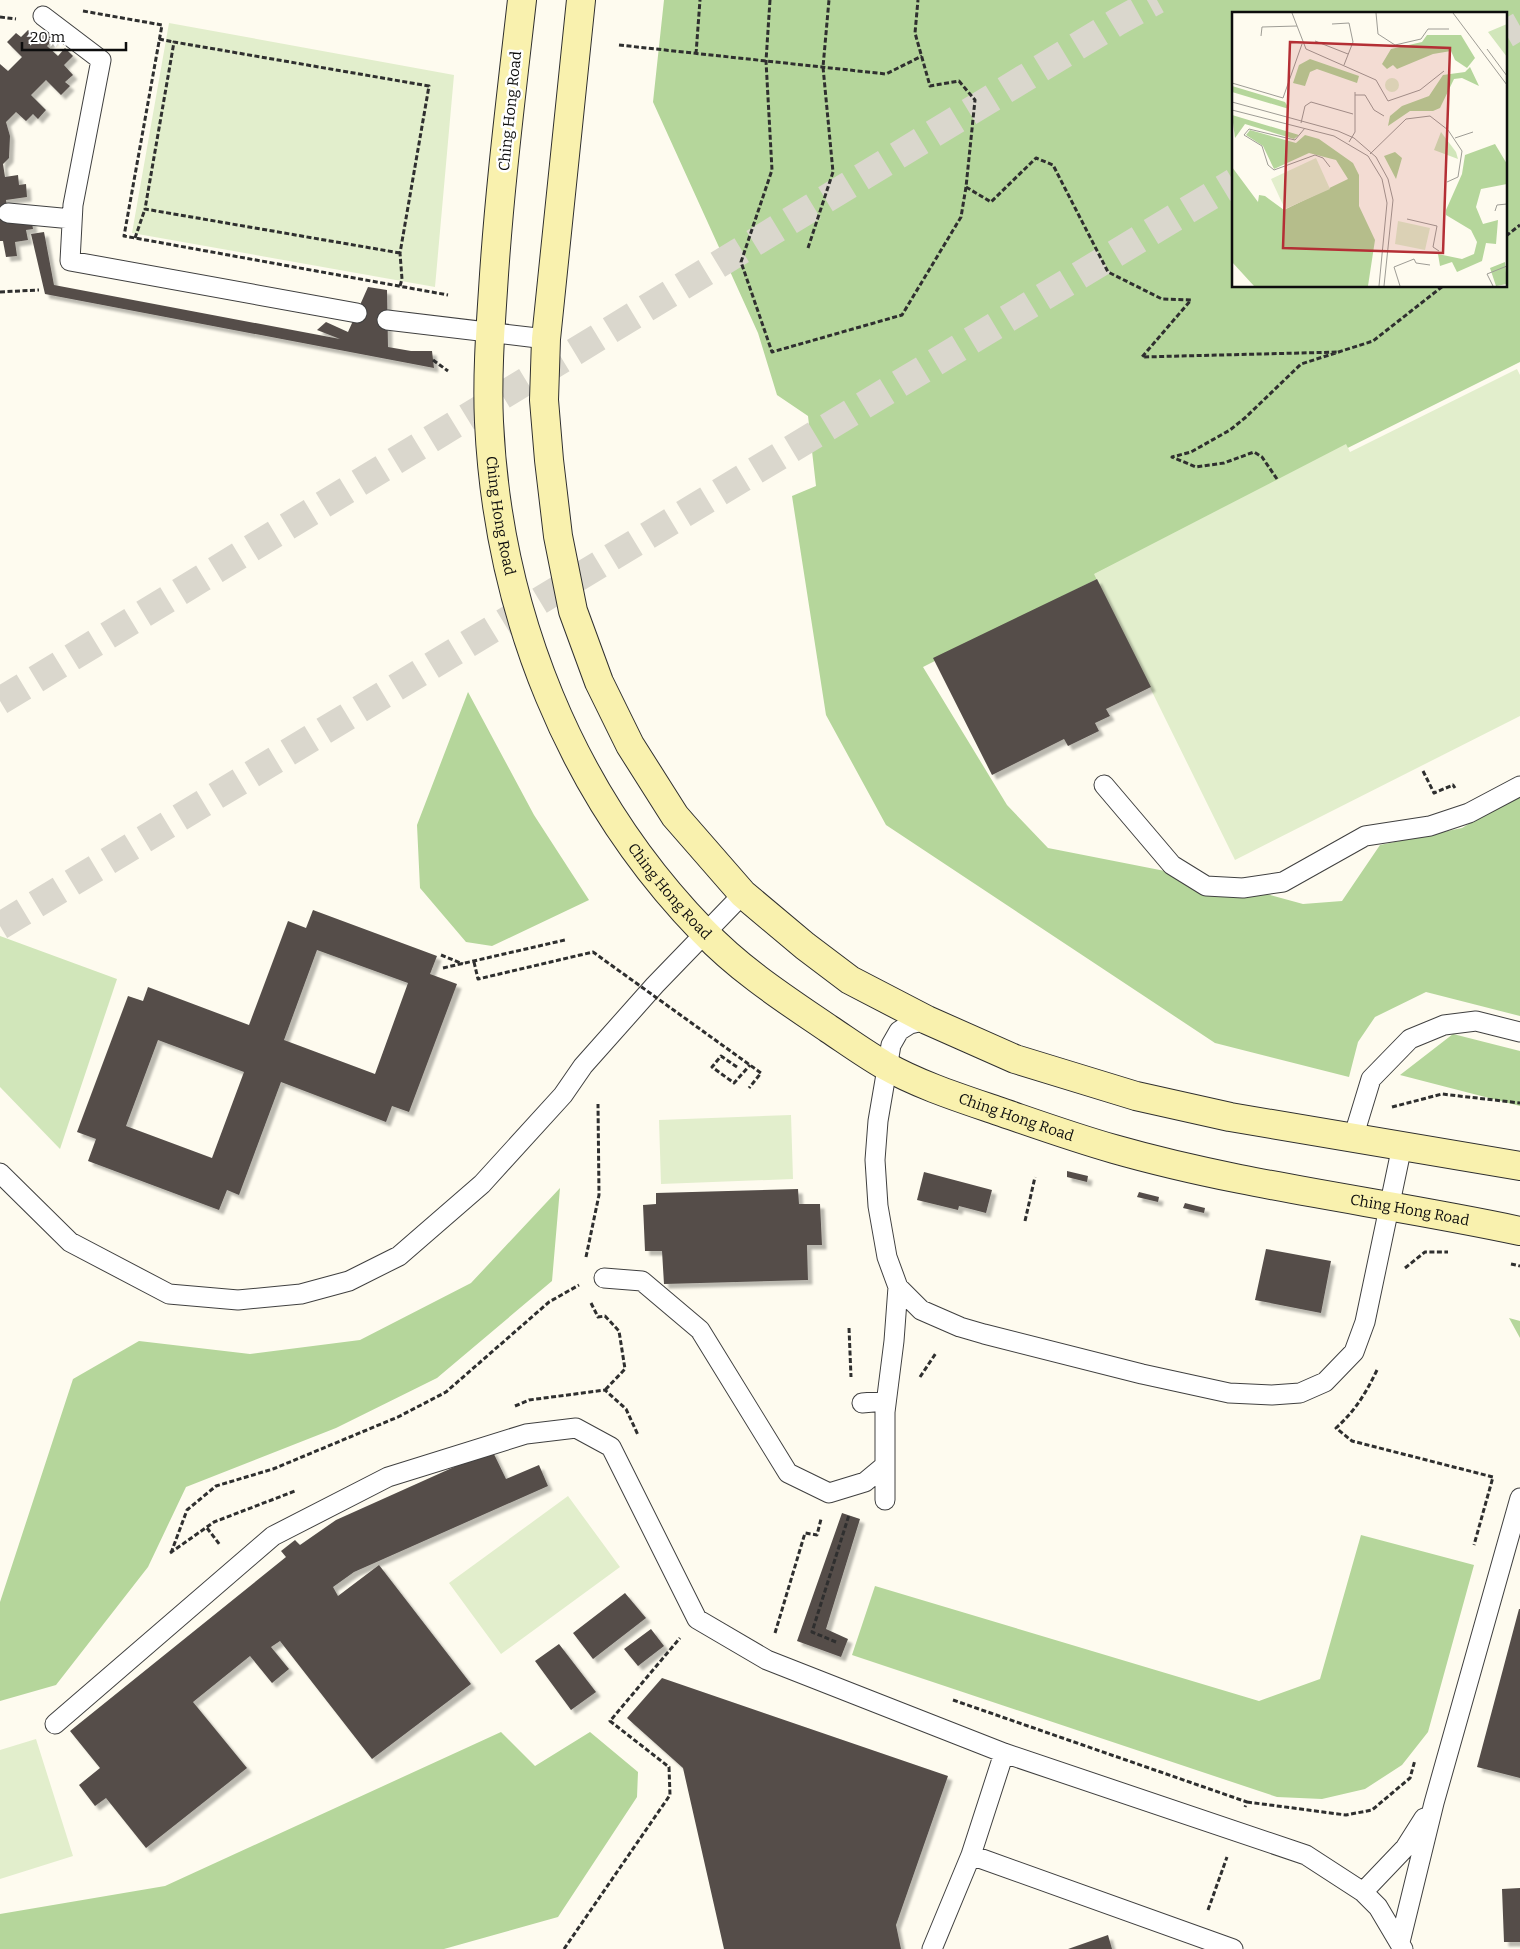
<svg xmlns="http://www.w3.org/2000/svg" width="1520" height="1949" viewBox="0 0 1520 1949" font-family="Bitter,serif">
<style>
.green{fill:#d1e6ba}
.forest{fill:#b5d69b;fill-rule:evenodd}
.pitch{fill:#e2eecc}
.building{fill:#554e4a;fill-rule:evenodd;filter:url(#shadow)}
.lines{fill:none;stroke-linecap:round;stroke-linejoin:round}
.highway-tunnel{stroke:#dad7cd;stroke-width:28;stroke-dasharray:28 14;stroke-linecap:butt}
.lane-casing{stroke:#404040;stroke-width:21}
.secondary-casing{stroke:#2f2f2f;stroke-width:30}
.path{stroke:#2f2f2f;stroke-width:3;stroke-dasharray:5 2.5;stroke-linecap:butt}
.lane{stroke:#fff;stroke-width:19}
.secondary{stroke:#f9f1ae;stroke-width:28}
.path-bridge{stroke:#2f2f2f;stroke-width:3;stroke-dasharray:5 2.5;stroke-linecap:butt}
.labels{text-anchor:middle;stroke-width:5;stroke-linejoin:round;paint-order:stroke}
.street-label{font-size:15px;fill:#0d0d0d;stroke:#fff}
.inset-road{fill:none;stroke:#9e9c95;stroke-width:1}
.view{fill:#b42f35;fill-opacity:0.15;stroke:#b42f35;stroke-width:2.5}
.inset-edge{fill:none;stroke:#0d0d0d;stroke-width:2.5}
</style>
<defs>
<filter id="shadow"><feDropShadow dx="4.5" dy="4.5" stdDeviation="1" flood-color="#0004"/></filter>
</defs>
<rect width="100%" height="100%" fill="#fefbef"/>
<path class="green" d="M0 936 117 979 60 1149 0 1087Z"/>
<path class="forest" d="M664 0H1520V362L1095 574 1097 579 923 667 1007 805 1048 848 1226 883 1303 904 1342 901 1380 845 1462 828 1520 793V1016L1426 992 1375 1017 1358 1042 1349 1077 1215 1043 886 825 826 715 792 496 816 486 808 416 777 395 758 333 653 102ZM1234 14H1506V286H1234Z
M468 692 534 815 589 900 492 946 466 942 420 888 417 825Z
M1453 1034 1520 1051V1106L1400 1075Z
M560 1188 552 1281 437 1378 336 1428 186 1487 148 1567 56 1685 0 1701V1602L73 1379 139 1341 250 1354 360 1340 471 1283Z
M1509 1318 1520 1321V1338Z
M1361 1535 1474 1565 1428 1732 1402 1765 1365 1789 1322 1799 1277 1797 852 1655 875 1586 1259 1701 1320 1679Z
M501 1732 535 1766 590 1732 638 1772 637 1797 558 1917 444 1949H0V1914L165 1886Z"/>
<path class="pitch" d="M169 23 454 75 435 287 132 233Z
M1517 369 1520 375V716L1235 860 1094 574 1346 444 1350 452Z
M791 1115 793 1179 661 1184 659 1120Z
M568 1496 620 1567 501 1654 449 1583Z
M36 1739 73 1856 0 1879V1750Z"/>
<path class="building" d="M28 30 37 40 47 31 55 38 47 46 58 56 65 48 73 56 64 65 73 75 65 82 70 86 61 95 46 80 31 95 46 110 38 119 33 114 26 121 16 112 6 122 10 136 9 158 3 164 5 177 18 175 19 185 26 184 27 197 6 200 9 220 31 217 33 229 26 230 28 240 15 242 17 256 6 257 3 241H0V64L8 71 22 57 7 42 16 33 21 37Z
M44 232 54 285 340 339 317 330 326 322 348 332 368 287 387 290 388 347 411 351H432L434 368 45 294 31 234Z
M1097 579 1151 687 1106 709 1110 716 1095 723 1099 731 1068 746 1064 739 992 775 933 658Z
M313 910 437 956 430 974 457 984 409 1112 392 1106 386 1122 281 1082 239 1195 227 1190 219 1210 88 1161 96 1139 77 1132 128 996 143 1001 148 987 249 1025 288 921 306 928ZM317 950 408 983 375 1074 284 1040ZM158 1040 244 1072 212 1158 126 1126Z
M1067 1171 1088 1176 1087 1182 1067 1177Z
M924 1172 992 1190 986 1213 959 1206 958 1210 917 1200Z
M798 1189 799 1204H820L822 1245H807L808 1280 664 1284 662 1251H645L643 1205 656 1204V1193Z
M1139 1192 1159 1197 1158 1202 1137 1197Z
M1185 1203 1205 1208 1204 1213 1183 1208Z
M1266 1249 1331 1261 1321 1313 1255 1300Z
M492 1450 506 1479 539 1465 548 1486 354 1572 333 1587 338 1596 379 1565 471 1684 372 1759 280 1641 271 1647 289 1669 272 1683 250 1656 193 1702 247 1768 146 1848 106 1798 95 1806 79 1785 100 1768 70 1731 286 1557 281 1551 295 1540 300 1545 336 1520Z
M842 1513 860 1519 826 1629 848 1639 841 1657 797 1641Z
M625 1593 646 1618 593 1659 573 1633Z
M1519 1609H1520V1778L1477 1767Z
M651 1629 664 1646 638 1666 624 1649Z
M559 1644 596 1692 571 1710 535 1661Z
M662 1678 948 1776 896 1925 901 1949H724L683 1768 627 1718Z
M1520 1888V1942H1504L1502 1889Z
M1108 1935 1112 1949H1068Z"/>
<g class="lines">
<path class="highway-tunnel" d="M1506 34 1520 26
M0 701 1117 22 1157 0
M0 926 1234 182"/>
<g class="lane-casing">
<path id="lane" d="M43 16 101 60 73 205 70 261 357 313
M8 213 72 219
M387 320 546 339
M1104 785 1172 865 1206 886 1243 888 1283 882 1365 836 1430 826 1469 813 1520 786
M1353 1138 1371 1079 1410 1039 1444 1025 1476 1021 1520 1032
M0 1173 70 1242 169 1294 238 1300 301 1294 349 1281 399 1256 482 1184 563 1095 583 1066 655 985 743 894
M604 1278 642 1281 700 1330 788 1473 829 1493 865 1482 883 1467
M898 1287 921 1310 960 1327 984 1334 1142 1374 1229 1393 1272 1395 1300 1393 1325 1382 1354 1352 1365 1322 1402 1146
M862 1403 885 1401
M885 1500V1412L894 1341 898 1287 887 1257 878 1206 875 1160 878 1121 891 1045 899 1031 910 1024 927 1020
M55 1724 273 1536 388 1477 526 1434 576 1428 611 1447 697 1619 767 1660 1004 1753 1306 1855 1363 1892 1378 1907 1403 1949
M971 1855 1233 1949
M1363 1892 1405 1848 1424 1818
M1400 1942 1434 1803 1520 1498
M932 1949 971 1855 1004 1753"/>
</g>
<g class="secondary-casing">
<g id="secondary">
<path id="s1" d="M522 0C511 97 499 193 493 290 490 334 487 379 489 422 498 612 570 794 703 931 740 970 785 999 829 1029 847 1041 865 1054 884 1065 919 1085 960 1098 998 1111 1036 1124 1075 1138 1114 1149 1247 1187 1385 1202 1520 1231"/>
<path d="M581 0 546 339 544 400 549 460 558 536 573 611 599 682 630 745 675 816 743 894 805 946 850 980 927 1020 1015 1059 1136 1096 1230 1117 1520 1166"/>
</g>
</g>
<path class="path" d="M770 0 766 61 772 170 741 262 772 352 902 315 961 217 966 187 975 100 959 81 930 86 915 33 918 0
M83 11 162 25 124 236 448 295
M0 17 16 19
M159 39 174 42
M619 45 886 74 922 56
M696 54 700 0
M966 187 991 202 1036 158 1053 165 1108 272 1162 299 1191 300 1142 357 1339 352
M1506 236 1520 225
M135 238 145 209
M808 248 833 172 823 67 829 0
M400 286 402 279 400 253 429 86 174 42 145 209 400 253
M0 292 39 290
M433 360 448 371
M1277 479 1262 457 1254 452 1224 463 1196 467 1172 457 1191 452 1230 430 1246 417 1301 364 1373 341 1443 286
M1423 771 1434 793 1453 785 1455 788
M441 955 463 964
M443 968 565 940
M737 1067 721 1056 712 1067 734 1083 750 1065
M1392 1107 1442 1094 1520 1103
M1025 1221 1035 1177
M586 1257 599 1195 598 1104
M1511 1264 1520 1266
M1405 1268 1425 1252H1448
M591 1303 598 1317 605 1316 619 1331 625 1369 605 1390
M849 1328 851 1377
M1377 1370C1366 1393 1355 1411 1336 1428L1352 1441 1493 1477 1474 1545
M920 1377 936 1353
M515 1406 529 1400 605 1390 626 1409 638 1435
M207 1528 220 1545
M170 1553 214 1522 295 1491
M171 1553 187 1510 216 1486 273 1469 398 1417 446 1392 549 1302 579 1285
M775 1633 805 1533 817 1535 821 1519
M836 1642 812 1632 849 1515
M953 1700 1247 1802 1245 1807
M1247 1802 1346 1815 1372 1810 1410 1778 1415 1760
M1208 1910 1227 1857
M564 1949 670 1795 669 1767 610 1721 680 1638"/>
<use href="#lane" class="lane"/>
<use href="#secondary" class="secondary"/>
<path class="path-bridge" d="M474 962 478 979 593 952 761 1073 749 1088"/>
</g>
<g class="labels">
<g class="street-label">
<text transform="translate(510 111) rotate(-84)" y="5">Ching Hong Road</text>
<text dy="5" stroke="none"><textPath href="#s1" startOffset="518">Ching Hong Road</textPath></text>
<text dy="5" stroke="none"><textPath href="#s1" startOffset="936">Ching Hong Road</textPath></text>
<text dy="5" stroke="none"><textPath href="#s1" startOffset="1356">Ching Hong Road</textPath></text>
<text dy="5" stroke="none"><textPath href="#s1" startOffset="1761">Ching Hong Road</textPath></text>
</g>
</g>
<g transform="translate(1232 12)">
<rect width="275" height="275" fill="#fefbef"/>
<path d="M275 12V45L256 20ZM209 120 224 140 226 147 202 138Z" fill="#d1e6ba"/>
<path d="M195 23H229L243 46 235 56 223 48 219 39 201 42 165 57 161 53 155 57 150 52 159 37 190 30ZM78 47 127 64 125 71 85 57 78 60 73 74 61 71 67 53ZM238 55 247 74 230 66 222 67 208 96 201 99H178L156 114 158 104 170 94 197 84 211 63 233 60ZM0 74 53 90 57 97 0 80ZM0 103 67 123 62 127 13 112 3 126ZM18 118 64 131 73 123 87 127 121 151 127 163V194L143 228 136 274H22L0 250V155L26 190 27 183 33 184 52 198 116 167 104 148 77 141 42 157 31 134 14 123ZM263 132 275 152V172L249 177 244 195 251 212 266 208 264 232 254 231 250 249 225 260 220 250 208 254 206 242 230 247 242 242 245 230 239 218 214 203V198L230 162 233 143ZM163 140 170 146 164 167 152 144ZM273 250 275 272 264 274 258 256Z" fill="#b5d69b"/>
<path d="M153 73a7 7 0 1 1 14 0a7 7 0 1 1-14 0ZM84 146 98 177 53 197 39 167ZM166 209 198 216 193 238 163 232Z" fill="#e2eecc"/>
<path class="inset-road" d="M60 1 74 37 144 68 156 89 188 78 212 59M144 1 146 22 163 33 189 27 196 17H217M221 1 275 73M100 12 117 11 121 30 112 53M29 24 30 15 65 14M83 29 116 42M255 37 275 64M0 71 51 86 70 32M123 83H133L142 98 152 104M0 90 106 119 122 126 144 145 156 167 161 188 152 274M0 98 102 124 136 144 150 167 155 191 147 274M69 111 73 94 79 90 121 102M73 116 63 128 17 117 12 123 30 134 36 153 42 158 83 143 91 146 98 155M223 126 241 120M117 130 123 120V80M138 142 174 107 198 104 216 118 230 139 226 165 215 170M263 199 265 193 275 192M175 207 205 214 201 235 207 239M168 274 162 255 182 247 184 251 198 253M261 274 255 262 275 254"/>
<path class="view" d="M58 30 218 36 211 241 51 236Z"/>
<rect width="275" height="275" class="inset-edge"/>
</g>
<path d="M22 42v8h104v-8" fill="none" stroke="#0d0d0d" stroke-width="2.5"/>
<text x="30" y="42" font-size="15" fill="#0d0d0d" stroke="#ffffff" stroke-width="4" paint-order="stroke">20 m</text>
</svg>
